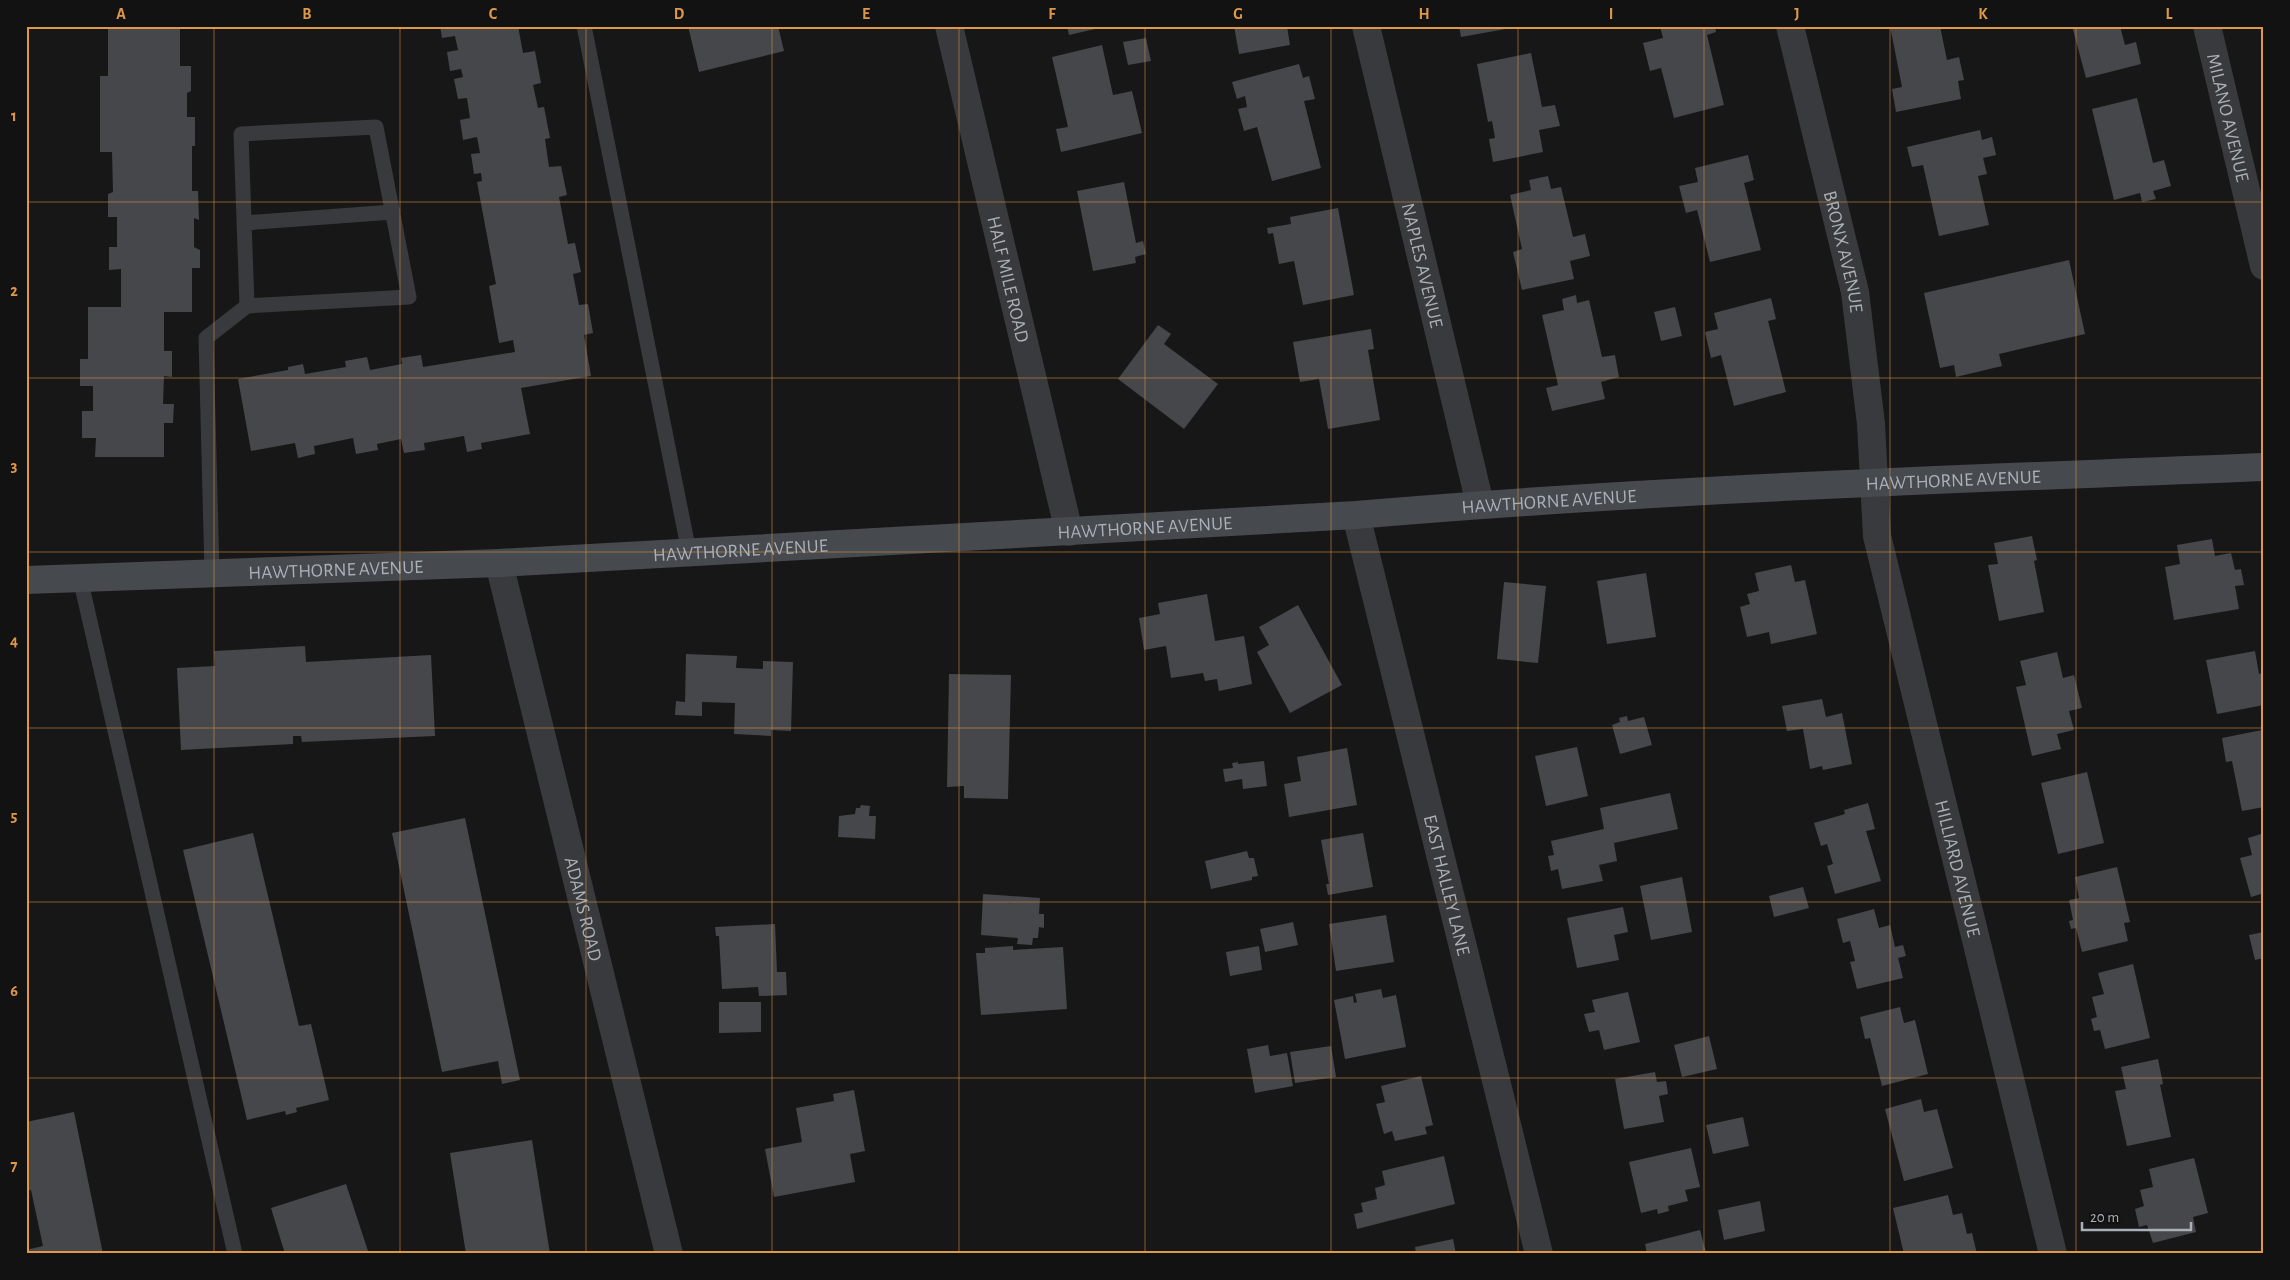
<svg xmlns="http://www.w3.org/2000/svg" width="2290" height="1280" viewBox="0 0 2290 1280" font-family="'Alegreya Sans',sans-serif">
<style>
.building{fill:#46474b}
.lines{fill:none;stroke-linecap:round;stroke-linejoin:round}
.lane{stroke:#383a3d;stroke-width:15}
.street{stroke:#383a3d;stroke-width:28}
.secondary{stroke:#46494d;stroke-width:28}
.grid{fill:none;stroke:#e09847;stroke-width:1;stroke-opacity:0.55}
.labels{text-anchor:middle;stroke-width:4.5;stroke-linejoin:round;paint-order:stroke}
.street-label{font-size:19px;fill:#aab0b7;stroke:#121213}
.neatline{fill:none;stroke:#e09847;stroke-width:2}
.grid-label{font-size:16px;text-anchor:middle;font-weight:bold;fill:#e09847}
</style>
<rect width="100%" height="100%" fill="#171718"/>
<path class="building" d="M108 26H180V66H191V91L187 93V117H195V146H192V191H198L199 220 194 218V247L200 250V268H192V312H164V351H172V377L164 376 163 404H174L173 423H164V457H95L96 438H82V411H93V386H80V359H88V307H121V269L109 270V247H117V217H108V194L113 192 112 152H100V76H108Z
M440 26H518L523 53 535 51 541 83 533 85 538 108 544 107 550 138 545 139 549 167 561 166 567 195 559 197 568 244 575 243 581 272 573 274 579 305 588 304 593 333 584 335 591 376 521 388 530 434 481 443 482 449 467 452 464 436 424 443 425 450 404 453 401 439 377 444 378 450 356 454 353 438 314 446 315 454 298 458 295 443 251 451 238 379 288 370V367L303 364 305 374 346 367 345 361 367 357 370 370 402 364 401 358 421 355 423 367 515 352 513 340 499 343 489 286 496 284 477 182 482 181 481 173 474 174 471 154 480 153 477 137 463 140 460 120 470 118 467 98 458 99 454 79 463 77 461 69 450 71 447 52 458 50 455 36 442 38Z
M688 26H778L784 51 699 72Z
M1067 26H1104V27L1069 35Z
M1234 26H1287L1290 45 1239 54Z
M1459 26H1517V27L1461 37Z
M1660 26H1715L1716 32 1707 35 1724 105 1674 118 1661 68 1650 71 1643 43 1663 38Z
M1890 26H1940L1947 60 1959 57 1964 80 1958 81 1961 99 1896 112 1892 89 1902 87Z
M2072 26H2120L2125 45 2136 42 2141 64 2086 78Z
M1146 38 1151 61 1128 65 1123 42Z
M1102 45 1113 95 1132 91 1142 133 1061 152 1056 129 1068 127 1052 57Z
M1531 53 1542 107 1555 105 1560 126 1539 130 1543 152 1493 162 1489 139 1495 138 1492 121 1488 122 1477 64Z
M1299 64 1303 78 1309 76 1315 99 1304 101 1321 168 1272 181 1257 127 1244 131 1238 109 1247 107 1245 96 1237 99 1232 82Z
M2137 98 2153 163 2164 160 2171 186 2153 191 2156 199 2142 202 2140 193 2114 200 2092 109Z
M1980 130 1982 140 1992 137 1996 155 1983 158 1987 174 1978 176 1989 225 1939 236 1923 165 1912 167 1907 147Z
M1748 155 1754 180 1744 183 1761 250 1710 262 1697 210 1686 213 1679 186 1698 182 1695 168Z
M1548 176 1551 189 1561 187 1573 237 1585 234 1590 256 1570 261 1574 279 1522 290 1513 252 1522 249 1510 195 1531 190 1529 180Z
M1124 182 1136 243 1143 241 1146 254 1135 257 1136 263 1093 271 1077 191Z
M1338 208 1354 295 1303 305 1294 261 1279 264 1273 233 1268 234 1267 228 1291 224 1290 217Z
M2069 260 2085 334 1999 354 2002 366 1956 377 1954 365 1940 368 1924 293Z
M1576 295 1577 303 1589 300 1602 357 1615 355 1619 377 1601 382 1605 399 1552 411 1546 388 1558 385 1542 315 1564 310 1562 299Z
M1771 298 1776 319 1768 321 1786 392 1734 406 1721 355 1711 358 1705 332 1718 329 1714 313Z
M1675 307 1682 336 1661 341 1654 312Z
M1158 325 1171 334 1164 344 1218 384 1184 429 1118 379Z
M1371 329 1374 349 1368 350 1380 420 1328 429 1319 379 1300 382 1293 342Z
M2032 536 2037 560 2034 561 2044 612 1999 621 1988 565 1998 564 1994 543Z
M2212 539 2215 556 2231 553 2235 570 2241 569 2244 585 2235 586 2239 609 2174 620 2165 567 2180 564 2177 545Z
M1791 565 1795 582 1805 580 1817 634 1771 644 1769 632 1747 637 1740 607 1750 604 1747 594 1759 591 1755 573Z
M1646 573 1656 637 1607 644 1597 581Z
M1504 582 1546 586 1538 663 1497 659Z
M1207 594 1215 641 1244 636 1252 684 1219 691 1217 679 1205 681 1203 673 1171 678 1166 646 1144 650 1139 618 1160 614 1158 603Z
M1298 605 1342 685 1290 713 1257 652 1269 645 1259 627Z
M305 646 306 662 431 655 435 736 302 742 301 736H293V744L181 750 177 668 215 666 214 651Z
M2255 651 2259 674 2264 672V683L2261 684 2264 705 2217 714 2206 660Z
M2057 652 2063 678 2074 675 2082 708 2069 711 2074 730 2057 734 2061 749 2032 756 2016 687 2026 685 2020 661Z
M686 654 737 656 736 668 763 669V661L793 662 791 731 771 730V736L734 734 735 703 702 702V716L675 715 676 701 685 702Z
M949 674 1011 675 1008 799 964 798V786L947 787Z
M1822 699 1826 717 1842 713 1852 764 1823 770 1822 766 1810 769 1803 729 1787 731 1782 706Z
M1627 716 1628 721 1644 717 1652 745 1620 754 1612 725 1620 722 1619 718Z
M2262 730 2264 807 2242 811 2232 761 2226 762 2222 738Z
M1577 747 1588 796 1546 806 1535 756Z
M1347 748 1357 805 1289 817 1284 784 1301 781 1297 757Z
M1264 761 1267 786 1243 789 1242 779 1225 782 1223 769 1233 768 1232 763 1238 762V764Z
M2087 772 2104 843 2058 854 2041 783Z
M1670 793 1678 829 1614 843 1617 861 1599 865 1603 881 1562 889 1558 869 1551 871 1548 856 1554 855 1551 841 1604 829 1600 808Z
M1868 803 1875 829 1866 831 1881 881 1835 894 1827 866 1833 864 1827 844 1821 846 1814 823 1845 814 1844 810Z
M861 805 870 806 869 816H876L875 839 838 837 839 816 855 814 856 808H860Z
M465 818 520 1080 502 1084 498 1061 442 1072 392 833Z
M253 833 299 1026 311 1024 329 1100 296 1108 297 1112 286 1115 285 1111 247 1120 183 850Z
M1363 833 1373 887 1328 895 1326 884H1329L1321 840Z
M2264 833V901H2263L2261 894 2251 897 2240 858 2252 855 2248 838Z
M1247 851 1249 858H1254L1258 876 1252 877V880L1211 889 1205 861Z
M2117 867 2130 922 2124 923 2128 941 2082 952 2076 928 2071 929 2069 921 2073 920 2069 900 2079 898 2075 877Z
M1682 877 1692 932 1651 940 1640 886Z
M1803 887 1809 908 1774 917 1769 896Z
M983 894 1040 898 1039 914H1044V928L1039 927 1038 938H1033L1032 945 1017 944 1018 938 981 935Z
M1623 907 1628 932 1614 935 1619 960 1577 968 1567 918Z
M1874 909 1879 928 1890 925 1895 947 1903 945 1906 956 1898 958 1903 978 1857 989 1850 962 1855 961 1850 941 1843 943 1837 919Z
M1386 915 1394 962 1336 971 1329 924Z
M1293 922 1298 945 1265 952 1260 929Z
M775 924 777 972H786L787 995 759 996 758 987 722 989 719 936H716L715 927Z
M2264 932V958L2255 960 2249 935Z
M1013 946V950L1063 947 1067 1009 981 1015 976 953H985V948Z
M1259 946 1262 970 1230 976 1226 952Z
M2133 964 2150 1038 2105 1049 2100 1030 2094 1031 2091 1019 2097 1017 2092 997 2104 994 2098 973Z
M1381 989 1383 998 1396 995 1406 1047 1345 1059 1334 1000 1353 996 1354 1003 1357 1002 1355 994Z
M1628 992 1640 1042 1604 1050 1599 1030 1589 1032 1584 1014 1595 1012 1592 1000Z
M719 1002H761V1032L719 1033Z
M1900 1007 1904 1023 1915 1020 1928 1074 1882 1086 1870 1038 1865 1039 1860 1017Z
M1709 1036 1717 1069 1682 1077 1674 1045Z
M1268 1045 1270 1056 1287 1053 1293 1086 1255 1093 1247 1049Z
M1331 1046 1336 1077 1295 1083 1290 1052Z
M2158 1059 2163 1084 2160 1085 2171 1137 2127 1146 2115 1091 2126 1089 2121 1067Z
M1655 1072 1657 1082 1666 1081 1668 1094 1659 1096 1664 1122 1624 1129 1615 1079Z
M1421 1076 1433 1125 1425 1127 1427 1134 1395 1141 1392 1131 1384 1134 1376 1104 1385 1102 1381 1086Z
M854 1090 865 1151 850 1154 855 1182 774 1197 765 1149 802 1142 796 1108 834 1101 833 1094Z
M1921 1099 1924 1112 1937 1109 1953 1168 1904 1181 1885 1109Z
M74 1112 103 1254H26V1250L43 1246 31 1190 26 1191V1122Z
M1743 1117 1749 1146 1713 1154 1706 1125Z
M532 1140 550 1254H466L450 1153Z
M1691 1148 1700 1187 1685 1190 1688 1201 1668 1206 1669 1211 1658 1214 1657 1209 1641 1213 1629 1162Z
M1444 1156 1455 1204 1357 1229 1354 1214 1363 1212 1361 1203 1377 1199 1375 1188 1385 1185 1382 1171Z
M2194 1158 2208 1213 2193 1217 2196 1232 2153 1243 2147 1225 2139 1227 2135 1209 2144 1206 2140 1190 2153 1187 2149 1169Z
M346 1184 369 1254H285L271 1208Z
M1948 1195 1953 1215 1962 1213 1967 1234 1972 1233 1977 1254H1904L1893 1208Z
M1760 1201 1765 1231 1724 1240 1718 1210Z
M1700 1230 1706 1252 1647 1254 1645 1244Z
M1453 1239 1456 1254H1416L1415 1247Z"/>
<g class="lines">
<path class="lane" d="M584 26 689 552
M244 223 393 212
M212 573 206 338 247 306 409 297 376 127 241 134 247 306
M80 578 235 1254"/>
<g class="street">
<path id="s1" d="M949 26 1069 532"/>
<path id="s2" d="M1366 26 1480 504"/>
<path id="s3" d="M1790 26 1855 292 1871 424 1877 536 2053 1254"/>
<path id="s4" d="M2207 26 2264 266"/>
<path id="s5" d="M1356 515 1539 1254"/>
<path id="s6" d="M499 563 669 1254"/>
</g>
<path class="secondary" id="s7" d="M26 580 499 563 1356 515C1658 489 1961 479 2264 467"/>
</g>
<path class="grid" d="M214 26V1254M400 26V1254M586 26V1254M772 26V1254M959 26V1254M1145 26V1254M1331 26V1254M1518 26V1254M1704 26V1254M1890 26V1254M2076 26V1254M26 202H2264M26 378H2264M26 552H2264M26 728H2264M26 902H2264M26 1078H2264"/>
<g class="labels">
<g class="street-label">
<text dy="7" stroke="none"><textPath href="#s4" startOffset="94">MILANO AVENUE</textPath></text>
<text dy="7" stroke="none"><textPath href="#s3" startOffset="232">BRONX AVENUE</textPath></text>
<text dy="7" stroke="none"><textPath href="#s2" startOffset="246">NAPLES AVENUE</textPath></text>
<text dy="7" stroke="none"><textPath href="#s1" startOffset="260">HALF MILE ROAD</textPath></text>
<text dy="7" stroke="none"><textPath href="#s7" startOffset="1930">HAWTHORNE AVENUE</textPath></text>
<text dy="7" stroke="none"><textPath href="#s7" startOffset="1525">HAWTHORNE AVENUE</textPath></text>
<text dy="7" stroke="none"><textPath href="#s7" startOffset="1120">HAWTHORNE AVENUE</textPath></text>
<text dy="7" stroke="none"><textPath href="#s7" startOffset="715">HAWTHORNE AVENUE</textPath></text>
<text dy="7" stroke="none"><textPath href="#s7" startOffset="310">HAWTHORNE AVENUE</textPath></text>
<text dy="7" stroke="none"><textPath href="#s3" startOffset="861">HILLIARD AVENUE</textPath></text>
<text dy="7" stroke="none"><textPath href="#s5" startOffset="381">EAST HALLEY LANE</textPath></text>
<text dy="7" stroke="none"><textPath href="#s6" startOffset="356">ADAMS ROAD</textPath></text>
</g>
</g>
<rect width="2290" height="1280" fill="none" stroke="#121213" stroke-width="55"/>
<path d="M2082 1222v8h109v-8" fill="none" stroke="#aab0b7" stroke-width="2.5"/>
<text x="2090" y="1222" font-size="15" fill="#aab0b7" stroke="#121213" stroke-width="4" paint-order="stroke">20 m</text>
<rect x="28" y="28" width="2234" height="1224" class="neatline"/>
<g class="grid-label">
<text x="121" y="19">A</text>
<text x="307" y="19">B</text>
<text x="493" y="19">C</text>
<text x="679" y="19">D</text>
<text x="866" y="19">E</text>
<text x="1052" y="19">F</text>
<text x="1238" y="19">G</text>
<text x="1424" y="19">H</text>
<text x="1611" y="19">I</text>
<text x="1797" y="19">J</text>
<text x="1983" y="19">K</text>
<text x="2169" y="19">L</text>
<text x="14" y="121">1</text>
<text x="14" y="296">2</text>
<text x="14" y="471">3</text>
<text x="14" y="646">4</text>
<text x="14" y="821">5</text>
<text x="14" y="996">6</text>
<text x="14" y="1171">7</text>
</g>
</svg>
